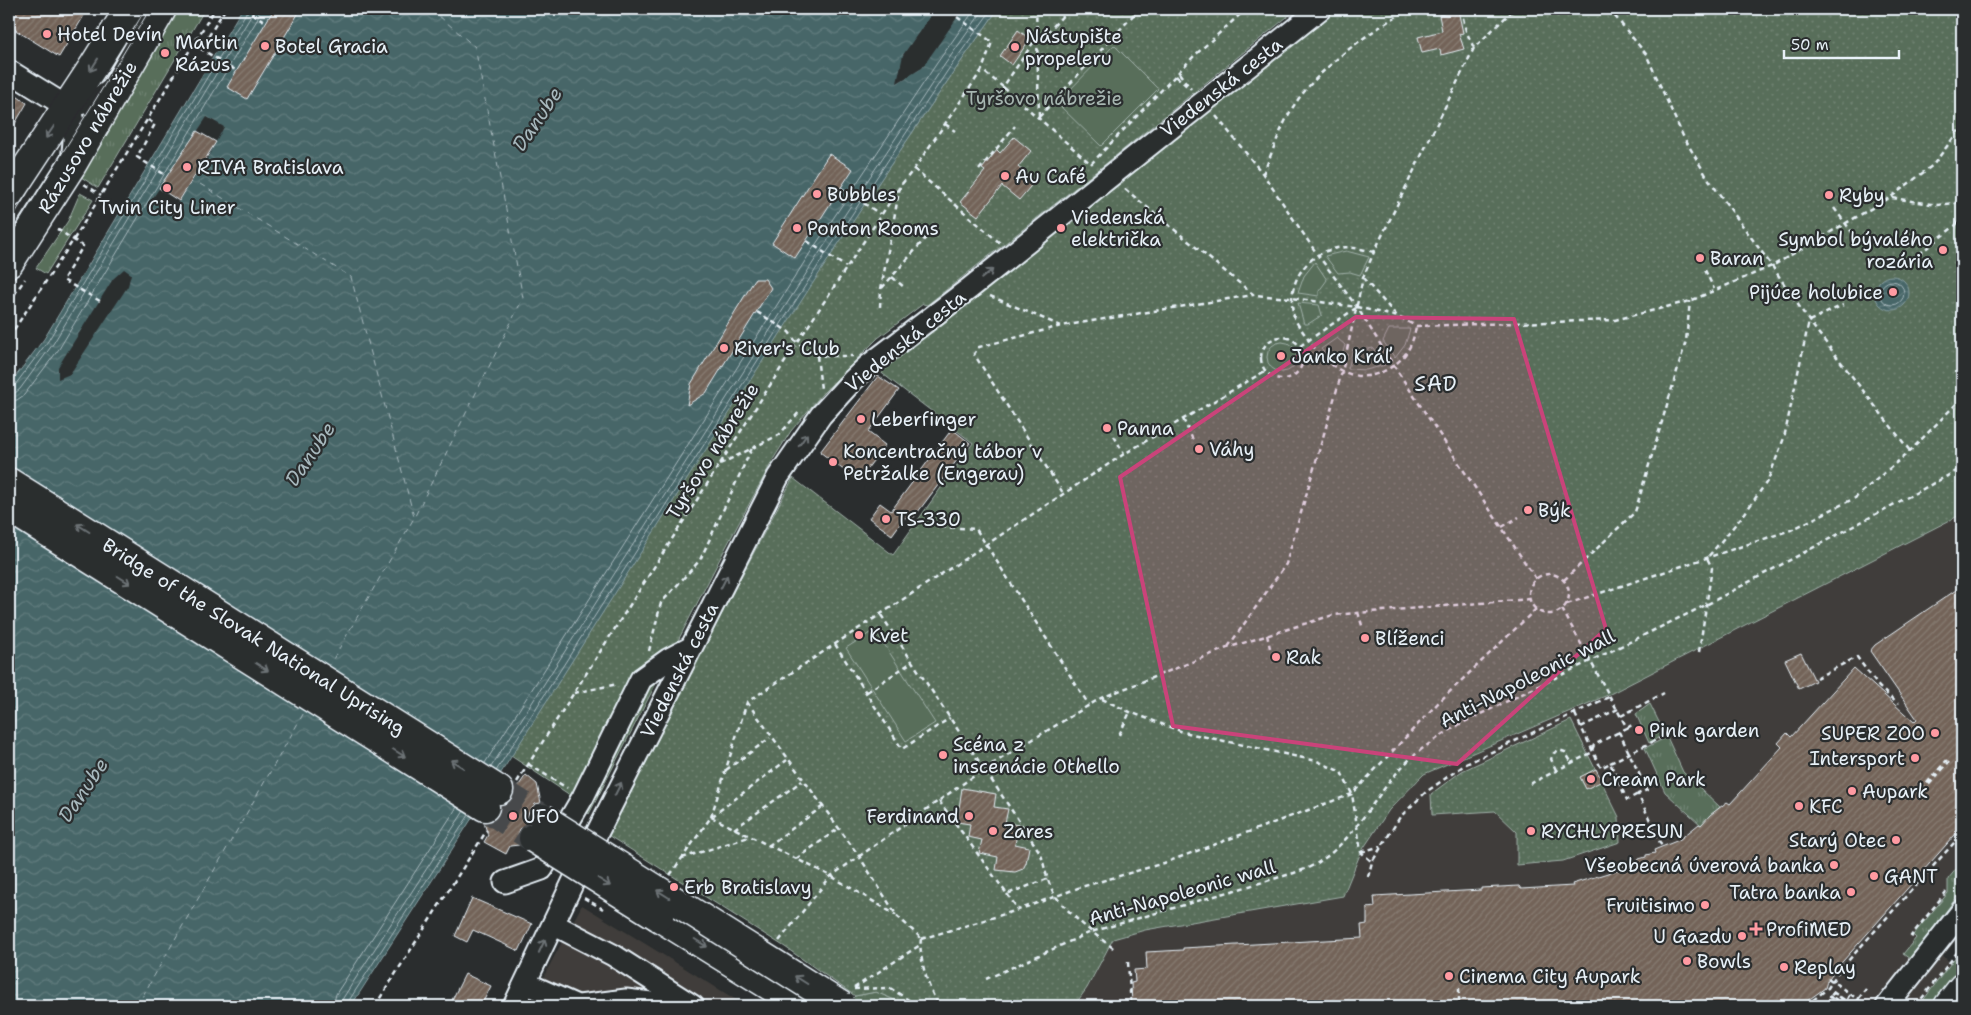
<svg xmlns="http://www.w3.org/2000/svg" width="1971" height="1015" viewBox="0 0 1971 1015" font-family="'Shantell Sans',sans-serif">
<style>
.built{fill:#403e3b}
.grass{fill:url(#grass-tufts);stroke:#a0b0a9}
.park{fill:url(#park-dots);stroke:#a0b0a9}
.garden{fill:#586e5a;stroke:#a0b0a9}
.water{fill:url(#water-waves);stroke:#879ea2}
.pier{fill:#2a2d2e}
.lines{fill:none;stroke-linecap:round;stroke-linejoin:round}
.shore{stroke:#a8b9be;stroke-width:1}
.ferry{stroke:#a8b9be;stroke-width:1;stroke-dasharray:6 5;stroke-linecap:butt}
.building{fill:url(#building-hatch);stroke:#e8f1f8}
.major-tunnel{stroke:#464a4c;stroke-width:28;stroke-dasharray:28 14;stroke-linecap:butt}
.minor-casing{stroke:#e8f1f8;stroke-width:25}
.major-casing{stroke:#e8f1f8;stroke-width:31}
.path{stroke:#e8f1f8;stroke-width:2.5;stroke-dasharray:5 4;stroke-linecap:butt}
.minor{stroke:#2a2d2e;stroke-width:21}
.major{stroke:#2a2d2e;stroke-width:28}
.tram{stroke:#e8f1f8;stroke-width:1}
.major-bridge-casing{stroke:#e8f1f8;stroke-width:31;stroke-linecap:butt}
.path-bridge{stroke:#e8f1f8;stroke-width:2.5;stroke-dasharray:5 4;stroke-linecap:butt}
.major-bridge{stroke:#2a2d2e;stroke-width:28}
.oneway{stroke:#6c7275}
.marked{fill:#ca437a;fill-opacity:0.2;stroke:#ca437a;stroke-width:4;stroke-linejoin:round}
.poi-dot{fill:#ff9aa2;stroke:#2a2d2e;stroke-width:2}
.labels{text-anchor:middle;stroke-width:4.5;stroke-linejoin:round;paint-order:stroke}
.poi-label{font-size:19px;fill:#e8f1f8;stroke:#2a2d2e;text-anchor:start}
.street-label{font-size:19px;fill:#e8f1f8;stroke:#2a2d2e}
.park-label{font-size:19px;fill:#a7b6b1;stroke:#2a2d2e}
.water-label{font-size:20px;font-style:italic;fill:#a8b9be;stroke:#2a2d2e}
.quarter-label{font-size:21px;letter-spacing:1px;fill:#e8f1f8;stroke:#2a2d2e}
</style>
<defs>
<pattern id="grass-tufts" width="24" height="20" patternUnits="userSpaceOnUse" patternTransform="scale(1.25)"><rect width="24" height="20" fill="#586e5a"/><path d="M3 7l-1-3M5 7V3M7 7l1-3M15 17l-1-3M17 17v-4M19 17l1-3" fill="none" stroke="#708372"/></pattern>
<pattern id="park-dots" width="8" height="8" patternUnits="userSpaceOnUse" patternTransform="scale(1.25)"><rect width="8" height="8" fill="#586e5a"/><path d="M2 2h.1M6 6h.1" fill="none" stroke="#708372" stroke-width="1.8" stroke-linecap="round"/></pattern>
<pattern id="water-waves" width="16" height="10" patternUnits="userSpaceOnUse" patternTransform="scale(1.25)"><rect width="16" height="10" fill="#476668"/><path d="M0 5q4-4 8 0t8 0" fill="none" stroke="#627c7e"/></pattern>
<pattern id="building-hatch" width="6" height="6" patternUnits="userSpaceOnUse" patternTransform="scale(1.25)"><rect width="6" height="6" fill="#736459"/><path d="M-1 1l2-2M0 6l6-6M5 7l2-2" fill="none" stroke="#877b72"/></pattern>
</defs>
<rect width="100%" height="100%" fill="#2a2d2e"/>
<filter id="ink" filterUnits="userSpaceOnUse"><feTurbulence type="fractalNoise" baseFrequency=".02" numOctaves="2"/><feDisplacementMap in="SourceGraphic" scale="10" xChannelSelector="R" yChannelSelector="G"/><feConvolveMatrix kernelMatrix="1 2 1 2 8 2 1 2 1" color-interpolation-filters="sRGB"/></filter>
<g filter="url(#ink)">
<path class="built" d="M1962 514V932L1943 956 1951 963 1919 1006H1074L1087 988 1113 939 1145 930 1343 896 1361 852 1389 810 1424 774 1610 694Z
M582 905 704 980 746 1006H533L546 972Z"/>
<path class="grass" d="M170 9H205L98 188 81 177 135 68Z
M80 193 93 200 46 274 36 268 68 221Z
M1650 704 1665 734 1649 743 1636 714Z
M1667 737 1683 772 1720 807 1701 825 1665 792 1645 748Z
M1962 862V890L1910 959 1903 954 1916 938 1913 935 1948 893V879Z
M1962 948V965L1931 1006H1919Z
M876 992 909 1006H863L852 999 855 996Z"/>
<path class="park" d="M998 9H1297L1103 166 927 305 923 304 878 338 822 394 791 431 774 458 726 547 589 814 567 793 511 756C671 506 826 251 998 9Z
M1335 9H1962V514L1610 694 1424 774 1389 810 1361 852 1343 896 1145 930 1113 939 1087 988 1074 1006H909L876 992 855 996 785 947 606 834 793 478 893 555 973 443 879 371Z
M1571 720 1619 817 1620 842 1563 861 1517 865V832L1495 811 1432 815 1431 794 1462 771Z"/>
<path class="garden" d="M1114 45 1158 89 1101 146 1057 103Z
M1346 251 1369 257 1360 275 1350 272 1338 273 1325 256Z
M1315 262 1327 280 1319 291V296L1298 293 1304 276Z
M1298 303 1319 305 1322 315 1308 324H1304Z
M1389 329H1410L1405 345 1395 358 1383 341Z
M1337 338 1345 345 1339 365 1329 358 1321 349Z
M1267 357a15 15 0 1 1 30 0a15 15 0 1 1-30 0Z
M1373 348 1385 365 1366 370 1348 369 1353 349 1363 350Z
M875 630 935 723 906 741 846 648Z"/>
<path class="water" d="M242 9H998C893 156 796 309 698 462 583 644 468 826 351 1006H9V385L44 339Z
M1875 293a17 17 0 1 1 34 0a17 17 0 1 1-34 0Z"/>
<path class="pier" d="M935 9H963L922 68 897 83 903 55Z
M207 117 224 127 207 159 171 213 152 199Z
M124 269 131 274 128 286 70 374 58 379V367L113 279Z"/>
<g class="lines">
<path class="shore" d="M1880 293a12 12 0 1 1 24 0a12 12 0 1 1-24 0Z
M9 387 15 385 48 341 246 13V9
M9 394 15 393 20 389 53 344 251 16 253 9
M9 401 17 400 24 395 59 349 257 20 260 9
M485 763 812 250 937 63 975 9
M491 767 818 255 943 67 984 9
M496 771 823 258 948 70 992 9
M333 1006 336 994 457 807
M341 1006 343 998 464 811
M347 1006 348 1002 469 815"/>
<path class="ferry" d="M200 184 351 277 414 517
M328 668 414 518 523 298 475 47 431 9
M137 1006 306 709"/>
</g>
<path class="building" d="M9 9H88L59 57 9 26Z
M274 9H301L247 99 227 87Z
M1458 10 1463 33 1459 34 1464 49 1441 55 1440 49 1422 53 1418 37 1442 31 1439 15Z
M1018 30 1030 39 1012 65 1000 56Z
M9 91 27 103 9 134Z
M197 131 216 142 179 201 159 188Z
M1014 137 1031 151 1018 167 1035 181 1019 200 1002 186 978 216 960 202 985 171 982 169 997 150 1000 153Z
M829 154 853 169 795 258 772 243Z
M755 279H765L771 288 706 393 687 405 691 384Z
M878 376 899 390 868 432 885 445 858 481 820 452Z
M952 429 970 443 911 521 905 517 892 535 869 518 880 503 891 511Z
M1962 586V827L1835 970 1827 981 1825 988 1800 1006H1132L1131 983 1135 982 1134 970 1147 969 1146 952 1183 950V948L1362 938 1361 925 1367 924V908L1375 907 1374 896 1481 890V888L1519 886 1521 889 1573 886 1572 884 1624 868 1623 866 1638 861 1639 859 1646 857V855L1655 853 1654 850 1679 840 1699 824 1701 825 1710 815 1727 802 1730 804 1782 747 1778 743 1787 733 1791 737 1854 668 1914 722 1917 719 1870 651 1875 645Z
M1801 653 1815 681 1799 689 1785 660Z
M1596 769 1602 781 1586 789 1580 777Z
M526 775 537 784 541 803 535 804 530 810 527 817 529 823 520 829 517 837 519 845 510 846 506 854 484 842 488 835 484 823 492 821 498 816 500 805 507 804 512 799 515 791 514 786 519 785Z
M962 788 996 794 994 807 1008 809 1005 823 1019 825 1015 844 1029 847 1026 863 1023 869 1015 872 996 870 998 857 979 853 982 840 968 837 970 824 957 822Z
M472 898 532 924 519 951 473 930 467 942 455 936Z
M465 974 491 986 481 1006H449Z"/>
<g class="lines">
<path class="major-tunnel" d="M499 790 543 818
M485 807 533 838"/>
<g class="minor-casing">
<path id="minor" d="M9 71 67 107
M67 107C86 103 103 99 116 85
M67 107C78 124 74 141 72 160
M569 821 583 797 641 679 669 659 690 648
M595 837 778 477 821 415 852 381 869 365 970 288 1320 9
M505 882 542 869 546 862
M553 924 613 955 693 1006
M525 983 577 1006
M514 1006 574 880
M579 1006 626 1000 676 1006
M1887 1006 1962 911"/>
</g>
<g class="major-casing">
<path id="major" d="M9 194 94 65 129 9
M9 263 72 165 162 9
M9 482 499 790
M9 508 485 807
M659 917 802 1006
M1948 1006 1962 988"/>
</g>
<path class="path" d="M225 9 201 49 237 71
M244 9 266 22
M1461 9 1466 31 1474 48
M1609 9 1646 54 1683 136 1707 177 1772 266 1809 321 1910 451
M957 17 992 42 982 70
M1179 73 1191 89
M1176 76 1188 87
M1003 87 1091 164
M1039 116 1037 37 1046 34 1069 9
M1216 116 1263 174 1317 254 1357 307 1394 366 1536 579
M1039 117 1139 9
M148 120 155 124 137 157 167 176
M945 124 955 131
M1091 164 1194 56 1246 9
M914 169 1000 243
M979 170 1015 126
M1263 174C1272 153 1281 126 1293 107 1317 69 1370 31 1409 9
M84 184 101 195
M841 188 880 214
M1125 189 1254 295 1291 298 1357 307 1398 317 1416 326 1615 320 1690 301 1772 266 1891 197 1933 165 1962 126
M1892 198 1938 205 1962 202
M1834 208 1860 243
M57 229 83 246 63 280 100 301
M807 241 846 267
M1374 252C1361 249 1346 245 1333 249 1302 257 1286 287 1294 317 1296 323 1302 330 1306 336 1323 363 1352 387 1384 371 1403 362 1413 347 1416 326
M1919 254 1956 225 1962 215
M1705 270 1714 289
M892 277 904 287
M1363 278 1397 316
M882 288 930 233
M990 296 1061 326 1253 295
M9 302 25 279
M880 307 881 289 900 186
M757 312 789 332 797 343 817 356H853
M1061 326 979 347 974 354 1063 493
M1261 358a21 21 0 1 1 42 0a21 21 0 1 1-42 0Z
M9 337 74 239 215 9
M1300 346 1356 308
M817 356 821 389
M1183 419 1193 440
M1114 436 1124 454
M720 464 779 435 800 411
M941 527 976 529 1089 705
M1502 527 1519 517
M1529 594a20 20 0 1 1 40 0a20 20 0 1 1-40 0Z
M1564 580 1635 512 1686 341 1690 301
M1567 604 1791 530 1855 498 1910 451 1962 398
M1562 609 1627 728 1619 732 1647 790 1638 794 1662 847
M1358 612 1363 629
M881 615 1041 854C1045 869 1048 886 1057 898 1073 918 1095 935 1116 950
M1267 635 1270 648
M835 644 902 749 950 718
M1228 647 1286 564 1342 372 1363 278 1374 252 1474 48 1514 9
M649 651 661 603 700 560 752 448
M1699 652 1712 568 1707 558 1745 513 1768 480 1784 438 1809 321 1843 305
M1816 678 1857 657 1879 687 1898 704
M867 692 912 662
M574 693 618 684
M1102 699 1130 712 1183 732 1317 761 1341 772 1352 794 1361 852 1372 862
M747 702 859 856 897 916 921 938
M1618 709 1581 727 1601 768 1610 763 1627 800 1638 794
M1575 714 1581 727
M1621 716 1664 693
M1627 728 1632 725
M1119 735 1130 712
M1610 763 1674 731
M528 764 567 788
M726 770 770 738
M1556 770 1551 759 1554 753 1559 750 1565 752 1572 763
M517 782 797 343 901 185 914 169 982 70 1003 87 1037 37 1036 9
M1530 784 1591 753 1594 745 1619 732
M1921 790 1947 760
M1923 791 1949 762
M939 801 1007 894 1047 879
M711 817 747 702 1124 454 1265 371
M711 817 831 876 896 915
M734 829 802 781
M768 846 822 807
M1361 852 1381 846
M682 858 749 837
M796 859 838 829
M670 875 711 817 787 760
M1368 877 1372 862 1400 817 1426 792 1466 764 1611 696
M1007 894 1018 909
M584 898 603 909
M1913 937 1911 936 1946 892
M921 939 1018 910 1081 887 1164 863 1352 794 1439 702 1536 609
M921 939C918 956 929 993 940 1006
M779 941 831 876 984 769 1101 698 1227 648 1333 615 1530 599
M1128 962 1131 1006
M986 979 1091 932 1294 873C1302 870 1312 867 1319 862 1356 838 1374 796 1404 765 1420 748 1441 736 1460 724L1706 605 1962 468
M854 988 920 945
M1459 988V1003
M854 989 890 988 918 1006
M375 1006 487 830
M1806 1006 1828 988 1838 972 1962 834
M1845 1006 1844 1005 1831 996 1833 993 1846 1002 1843 1006 1830 997 1833 992 1846 1001 1850 994
M1853 1006 1866 989
M1916 1006 1962 946"/>
<use href="#minor" class="minor"/>
<use href="#major" class="major"/>
<path class="tram" d="M9 223 27 194
M9 238 96 99 150 9"/>
<g class="major-bridge-casing">
<path id="major-bridge" d="M543 818 842 1006
M533 838 659 917"/>
</g>
<path class="path-bridge" d="M1828 978 1867 1006"/>
<use href="#major-bridge" class="major-bridge"/>
</g>
<defs><path id="oneway-shaft" d="M-6 0H5M1.5-3L5.5 0L1.5 3" fill="none" stroke-width="1.6" stroke-linecap="round" stroke-linejoin="round" transform="scale(1.25)"/></defs>
<g class="oneway">
<use href="#oneway-shaft" transform="translate(94 65) rotate(122)"/>
<use href="#oneway-shaft" transform="translate(50 132) rotate(124)"/>
<use href="#oneway-shaft" transform="translate(987 274) rotate(-39)"/>
<use href="#oneway-shaft" transform="translate(803 440) rotate(-55)"/>
<use href="#oneway-shaft" transform="translate(83 528) rotate(-148)"/>
<use href="#oneway-shaft" transform="translate(124 580) rotate(32)"/>
<use href="#oneway-shaft" transform="translate(724 582) rotate(-63)"/>
<use href="#oneway-shaft" transform="translate(262 667) rotate(32)"/>
<use href="#oneway-shaft" transform="translate(399 753) rotate(32)"/>
<use href="#oneway-shaft" transform="translate(457 764) rotate(-148)"/>
<use href="#oneway-shaft" transform="translate(618 789) rotate(-63)"/>
<use href="#oneway-shaft" transform="translate(604 882) rotate(32)"/>
<use href="#oneway-shaft" transform="translate(663 894) rotate(-148)"/>
<use href="#oneway-shaft" transform="translate(701 943) rotate(32)"/>
<use href="#oneway-shaft" transform="translate(542 946) rotate(-65)"/>
<use href="#oneway-shaft" transform="translate(801 980) rotate(-148)"/>
</g>
</g>
<path class="marked" d="M1356 317 1514 319 1606 629 1457 764 1173 726 1120 477Z"/>
<g class="poi-dot">
<circle cx="47" cy="34" r="5"/>
<circle cx="265" cy="46" r="5"/>
<circle cx="1015" cy="47" r="5"/>
<circle cx="165" cy="53" r="5"/>
<circle cx="187" cy="167" r="5"/>
<circle cx="1005" cy="176" r="5"/>
<circle cx="167" cy="188" r="5"/>
<circle cx="817" cy="194" r="5"/>
<circle cx="1829" cy="195" r="5"/>
<circle cx="797" cy="228" r="5"/>
<circle cx="1061" cy="228" r="5"/>
<circle cx="1943" cy="250" r="5"/>
<circle cx="1700" cy="258" r="5"/>
<circle cx="1893" cy="292" r="5"/>
<circle cx="724" cy="348" r="5"/>
<circle cx="1281" cy="356" r="5"/>
<circle cx="861" cy="419" r="5"/>
<circle cx="1107" cy="428" r="5"/>
<circle cx="1199" cy="449" r="5"/>
<circle cx="833" cy="462" r="5"/>
<circle cx="1528" cy="510" r="5"/>
<circle cx="886" cy="519" r="5"/>
<circle cx="859" cy="635" r="5"/>
<circle cx="1365" cy="638" r="5"/>
<circle cx="1276" cy="657" r="5"/>
<circle cx="1639" cy="730" r="5"/>
<circle cx="1935" cy="733" r="5"/>
<circle cx="943" cy="755" r="5"/>
<circle cx="1915" cy="758" r="5"/>
<circle cx="1591" cy="779" r="5"/>
<circle cx="1852" cy="791" r="5"/>
<circle cx="1799" cy="806" r="5"/>
<circle cx="513" cy="816" r="5"/>
<circle cx="969" cy="816" r="5"/>
<circle cx="993" cy="831" r="5"/>
<circle cx="1531" cy="831" r="5"/>
<circle cx="1896" cy="840" r="5"/>
<circle cx="1834" cy="865" r="5"/>
<circle cx="1874" cy="876" r="5"/>
<circle cx="674" cy="887" r="5"/>
<circle cx="1851" cy="892" r="5"/>
<circle cx="1705" cy="905" r="5"/>
<path d="M1753.5 921.5h5v5h5v5h-5v5h-5v-5h-5v-5h5z"/>
<circle cx="1742" cy="936" r="5"/>
<circle cx="1687" cy="961" r="5"/>
<circle cx="1784" cy="967" r="5"/>
<circle cx="1449" cy="976" r="5"/>
</g>
<g class="labels">
<g class="poi-label">
<text x="57" y="41">Hotel Devín</text>
<text x="1025" y="43">Nástupište<tspan x="1025" dy="22">propeleru</tspan></text>
<text x="175" y="49">Martin<tspan x="175" dy="22">Rázus</tspan></text>
<text x="275" y="53">Botel Gracia</text>
<text x="197" y="174">RIVA Bratislava</text>
<text x="1015" y="183">Au Café</text>
<text x="827" y="201">Bubbles</text>
<text x="1839" y="202">Ryby</text>
<text x="167" y="214" text-anchor="middle">Twin City Liner</text>
<text x="1071" y="224">Viedenská<tspan x="1071" dy="22">električka</tspan></text>
<text x="807" y="235">Ponton Rooms</text>
<text x="1933" y="246" text-anchor="end">Symbol bývalého<tspan x="1933" dy="22">rozária</tspan></text>
<text x="1710" y="265">Baran</text>
<text x="1883" y="299" text-anchor="end">Pijúce holubice</text>
<text x="734" y="355">River's Club</text>
<text x="1291" y="363">Janko Kráľ</text>
<text x="871" y="426">Leberfinger</text>
<text x="1117" y="435">Panna</text>
<text x="1209" y="456">Váhy</text>
<text x="843" y="458">Koncentračný tábor v<tspan x="843" dy="22">Petržalke (Engerau)</tspan></text>
<text x="1538" y="517">Býk</text>
<text x="896" y="526">TS-330</text>
<text x="869" y="642">Kvet</text>
<text x="1375" y="645">Blíženci</text>
<text x="1286" y="664">Rak</text>
<text x="1649" y="737">Pink garden</text>
<text x="1925" y="740" text-anchor="end">SUPER ZOO</text>
<text x="953" y="751">Scéna z<tspan x="953" dy="22">inscenácie Othello</tspan></text>
<text x="1905" y="765" text-anchor="end">Intersport</text>
<text x="1601" y="786">Cream Park</text>
<text x="1862" y="798">Aupark</text>
<text x="1809" y="813">KFC</text>
<text x="523" y="823">UFO</text>
<text x="959" y="823" text-anchor="end">Ferdinand</text>
<text x="1003" y="838">Zares</text>
<text x="1541" y="838">RYCHLYPRESUN</text>
<text x="1886" y="847" text-anchor="end">Starý Otec</text>
<text x="1824" y="872" text-anchor="end">Všeobecná úverová banka</text>
<text x="1884" y="883">GANT</text>
<text x="684" y="894">Erb Bratislavy</text>
<text x="1841" y="899" text-anchor="end">Tatra banka</text>
<text x="1695" y="912" text-anchor="end">Fruitisimo</text>
<text x="1766" y="936">ProfiMED</text>
<text x="1732" y="943" text-anchor="end">U Gazdu</text>
<text x="1697" y="968">Bowls</text>
<text x="1794" y="974">Replay</text>
<text x="1459" y="983">Cinema City Aupark</text>
</g>
<g class="street-label">
<text transform="translate(1221 87) rotate(-38)" y="7">Viedenská cesta</text>
<text transform="translate(87 137) rotate(-59)" y="7">Rázusovo nábrežie</text>
<text transform="translate(905 341) rotate(-39)" y="7">Viedenská cesta</text>
<text transform="translate(712 451) rotate(-58)" y="7">Tyršovo nábrežie</text>
<text transform="translate(254 636) rotate(32)" y="7">Bridge of the Slovak National Uprising</text>
<text transform="translate(679 670) rotate(-63)" y="7">Viedenská cesta</text>
<text transform="translate(1527 678) rotate(-27)" y="7">Anti-Napoleonic wall</text>
<text transform="translate(1182 892) rotate(-16)" y="7">Anti-Napoleonic wall</text>
</g>
<g class="park-label">
<text x="1044" y="105">Tyršovo nábrežie</text>
</g>
<g class="water-label">
<text transform="translate(537 119) rotate(-56)" y="7">Danube</text>
<text transform="translate(310 454) rotate(-56)" y="7">Danube</text>
<text transform="translate(83 790) rotate(-56)" y="7">Danube</text>
</g>
<g class="quarter-label">
<text x="1436" y="391">SAD</text>
</g>
</g>
<rect width="1971" height="1015" fill="none" stroke="#2a2d2e" stroke-width="30"/>
<rect x="15" y="15" width="1941" height="985" fill="none" stroke="#e8f1f8" stroke-width="2" filter="url(#ink)"/>
<path d="M1784 50v8h115v-8" fill="none" stroke="#e8f1f8" stroke-width="2.5"/>
<text x="1791" y="50" font-size="15" fill="#e8f1f8" stroke="#2a2d2e" stroke-width="4" paint-order="stroke">50 m</text>
</svg>
